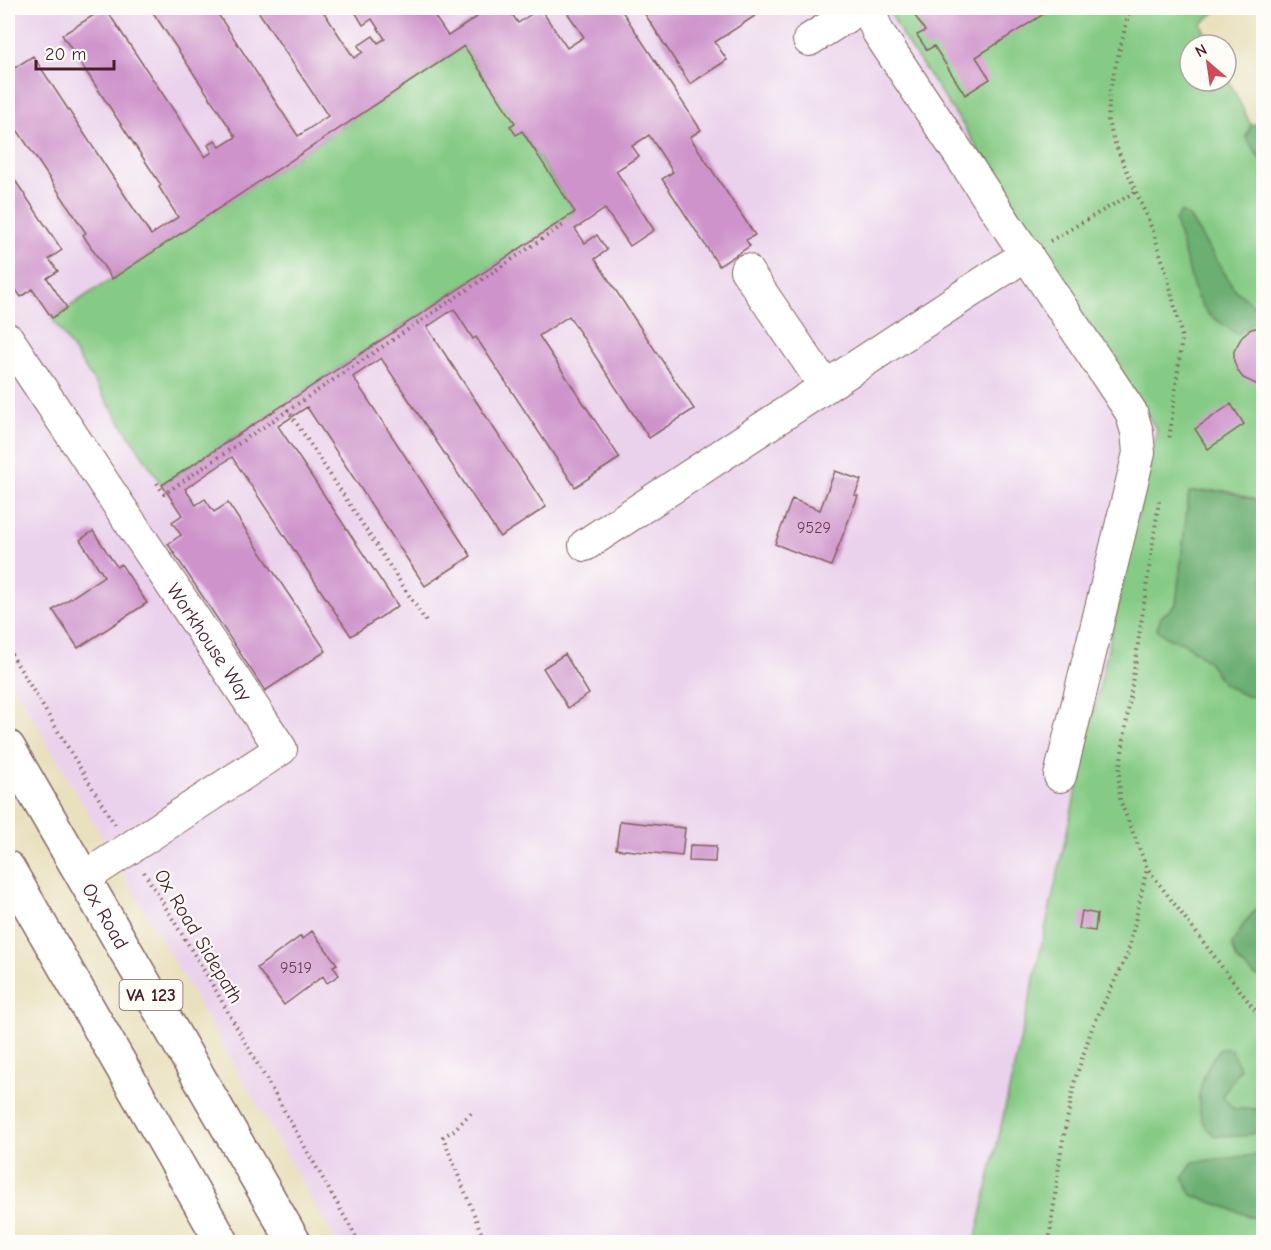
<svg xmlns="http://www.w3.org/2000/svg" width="1271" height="1250" viewBox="0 0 1271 1250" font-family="'Comic Neue',sans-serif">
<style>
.built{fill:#ead1ec}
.green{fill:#86cb85;stroke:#687558;stroke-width:1.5;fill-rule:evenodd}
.forest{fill:#6caf72;stroke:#5b674e;stroke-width:1.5}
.building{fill:#ce93cb}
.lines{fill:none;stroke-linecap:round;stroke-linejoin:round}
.minor-casing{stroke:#82635e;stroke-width:34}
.highway-casing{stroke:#82635e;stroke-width:36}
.path{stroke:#82635e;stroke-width:4;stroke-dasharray:1.5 4.5;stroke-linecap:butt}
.minor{stroke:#fff;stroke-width:32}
.highway{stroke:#fff;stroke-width:33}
.labels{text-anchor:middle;stroke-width:4.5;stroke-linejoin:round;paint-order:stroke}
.number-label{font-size:16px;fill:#6b3c53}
.shield{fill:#fdfcf7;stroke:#806168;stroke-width:1.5}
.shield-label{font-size:18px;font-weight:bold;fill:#4a1f2b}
.street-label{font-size:20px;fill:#4a1f2b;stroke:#fdfcf7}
</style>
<rect width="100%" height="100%" fill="#fdfcf7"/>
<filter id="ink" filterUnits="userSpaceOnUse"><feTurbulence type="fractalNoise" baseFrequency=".0167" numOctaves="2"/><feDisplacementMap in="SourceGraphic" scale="12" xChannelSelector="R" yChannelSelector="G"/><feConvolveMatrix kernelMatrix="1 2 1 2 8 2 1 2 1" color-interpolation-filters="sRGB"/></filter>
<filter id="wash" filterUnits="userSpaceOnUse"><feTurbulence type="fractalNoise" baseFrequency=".008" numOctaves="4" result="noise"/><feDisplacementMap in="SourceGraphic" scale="24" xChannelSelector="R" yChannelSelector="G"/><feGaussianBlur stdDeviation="1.35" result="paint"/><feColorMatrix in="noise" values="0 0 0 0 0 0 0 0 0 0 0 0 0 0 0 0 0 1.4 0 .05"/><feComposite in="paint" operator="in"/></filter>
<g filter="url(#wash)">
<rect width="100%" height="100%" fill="#e9e0bd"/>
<path class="built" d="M8 8H888L903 37 961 122 1157 430 975 1242H337L33 718 8 677Z"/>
<path class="green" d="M888 8H1220L1201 24 1211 45H1190V81H1226V75L1251 125 1246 138 1263 163V513L1255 500 1225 491 1189 492 1176 605 1161 617 1167 638 1183 642 1208 661 1223 684 1246 696 1263 697V902L1245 922 1232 945 1255 976 1263 977V1115L1256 1109H1234L1222 1096 1240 1069 1198 1099 1261 1131 1263 1126V1154L1234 1158 1192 1195 1258 1219 1263 1224V1242H975L1157 430 961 122 903 37ZM1189 218 1235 290 1255 306 1237 334 1208 314Z
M464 46 575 212 162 485 52 318Z"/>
<path class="forest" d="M1263 122H1264L1263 163 1246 138 1251 125Z
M1181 212 1190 218 1235 290 1255 306 1258 319 1237 334 1208 314 1196 296 1175 221Z
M1225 491 1255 500 1263 513V697L1246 696 1223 684 1208 661 1183 642 1167 638 1157 629 1161 617 1176 605 1189 492Z
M1263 902V977L1255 976 1237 960 1232 945 1245 922Z
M1220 1049H1231L1240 1069 1222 1096 1234 1109H1256L1263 1115V1126L1261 1131 1244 1136H1215C1212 1133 1207 1130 1205 1126 1191 1101 1203 1069 1220 1049Z
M1263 1154V1224L1258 1219 1192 1195 1183 1178 1193 1162Z"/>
<g id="blocks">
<path class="building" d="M105 8 205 157 212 152 208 145 215 140 220 147 236 137 150 8H214L298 136 328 116 256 8H321L354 58 363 52 358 46 373 36 378 43 385 39 372 19 363 25 354 10 357 8H429L448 36 477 17 472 11 477 8H508L518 23 540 8 567 48 584 37 564 8H620L701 130 690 137 755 235 746 240 750 246 719 266 662 179 673 172 649 135 632 146 639 156 616 171 654 230 630 246 605 209 575 229 585 243 597 235 607 250 595 259 694 409 649 438 569 316 539 336 620 458 575 487 476 337 473 339 454 309 427 327 546 507 500 537 381 358 353 377 471 556 425 586 307 407 278 426 398 606 351 636 232 457 185 489 196 505 205 499 214 512 228 503 326 651 265 691 168 544 181 535 172 522 182 515 162 485 575 212 522 131 516 135 510 126 515 123 464 46 112 279 83 235 86 233 8 116V72L33 56 151 235 178 217 159 187 161 185 62 35Z
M641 8H767L715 42 727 60 690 84Z
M910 8H1011L1013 11 1019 8H1049L1050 10 976 57 990 79 965 95 934 46 927 50 917 35 925 31Z
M8 170 62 250 49 259 58 271 47 278 67 308 52 318 32 289 21 297 12 284 8 288Z
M1261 327H1264V386H1260L1243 378 1237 370 1234 361V351L1243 335 1251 329Z
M1231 404 1244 424 1208 449 1195 429Z
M835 471 861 480 855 495 858 496 831 566 775 544 792 499 820 510Z
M93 531 117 567 121 564 147 603 78 648 53 610 104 576 80 540Z
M565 654 589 694 568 708 543 668Z
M620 821 685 828 682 856 616 849Z
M690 845 716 846 715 862 689 861Z
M1082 911 1097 914 1095 931 1079 929Z
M312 931 337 964 333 966 339 975 327 983 323 976 284 1005 257 968 301 936 302 939Z"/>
</g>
</g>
<g filter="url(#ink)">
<use href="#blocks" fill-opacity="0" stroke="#82635e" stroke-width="1.5"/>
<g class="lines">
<g class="minor-casing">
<g id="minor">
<path d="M868 8 878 32 1131 412 1137 432 1139 453 1060 776"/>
<path d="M809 40 860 8"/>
<path d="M746 270 825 386"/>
<path id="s1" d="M8 339 281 749 84 878"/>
<path d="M585 545 1027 254"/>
</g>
</g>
<g class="highway-casing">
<g id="highway">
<path id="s2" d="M8 747 294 1242"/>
<path d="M8 868 222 1242"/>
</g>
</g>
<path class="path" d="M1130 8 1110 89 1108 121 1114 141 1153 231 1167 275 1182 337 1169 441
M1050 241 1135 192
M284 404 427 623
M157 483 164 494 563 225
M1159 501 1119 773 1120 800 1147 868 1264 1022
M8 649 115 825
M144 872 208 977 359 1242
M471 1113 454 1130 443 1137 485 1242
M1049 1242 1061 1150 1075 1080 1092 1028 1128 953 1147 868"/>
<use href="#minor" class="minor"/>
<use href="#highway" class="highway"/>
</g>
</g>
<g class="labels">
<g class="number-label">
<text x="814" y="533">9529</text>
<text x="296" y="973">9519</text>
</g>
<rect class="shield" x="119.5" y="980" width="63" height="30" rx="4.5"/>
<g class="shield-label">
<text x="151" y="1001">VA 123</text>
</g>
<g class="street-label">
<text dy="7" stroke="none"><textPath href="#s1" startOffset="364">Workhouse Way</textPath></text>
<text dy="7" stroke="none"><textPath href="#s2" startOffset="195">Ox Road</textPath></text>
<text transform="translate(199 936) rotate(59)" y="7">Ox Road Sidepath</text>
</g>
</g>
<rect width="1271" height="1250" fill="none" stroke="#fdfcf7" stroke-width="30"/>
<g transform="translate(1208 63) rotate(331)"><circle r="28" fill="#fdfcf7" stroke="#b5a4a5" stroke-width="1.5"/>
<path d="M0-4.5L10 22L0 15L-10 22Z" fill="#d1495b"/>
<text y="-9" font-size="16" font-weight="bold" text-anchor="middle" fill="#4a1f2b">N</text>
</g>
<path d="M36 60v9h78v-9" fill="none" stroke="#4a1f2b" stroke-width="3"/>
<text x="45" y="60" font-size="18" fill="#4a1f2b" stroke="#fdfcf7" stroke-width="4.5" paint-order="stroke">20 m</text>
</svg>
